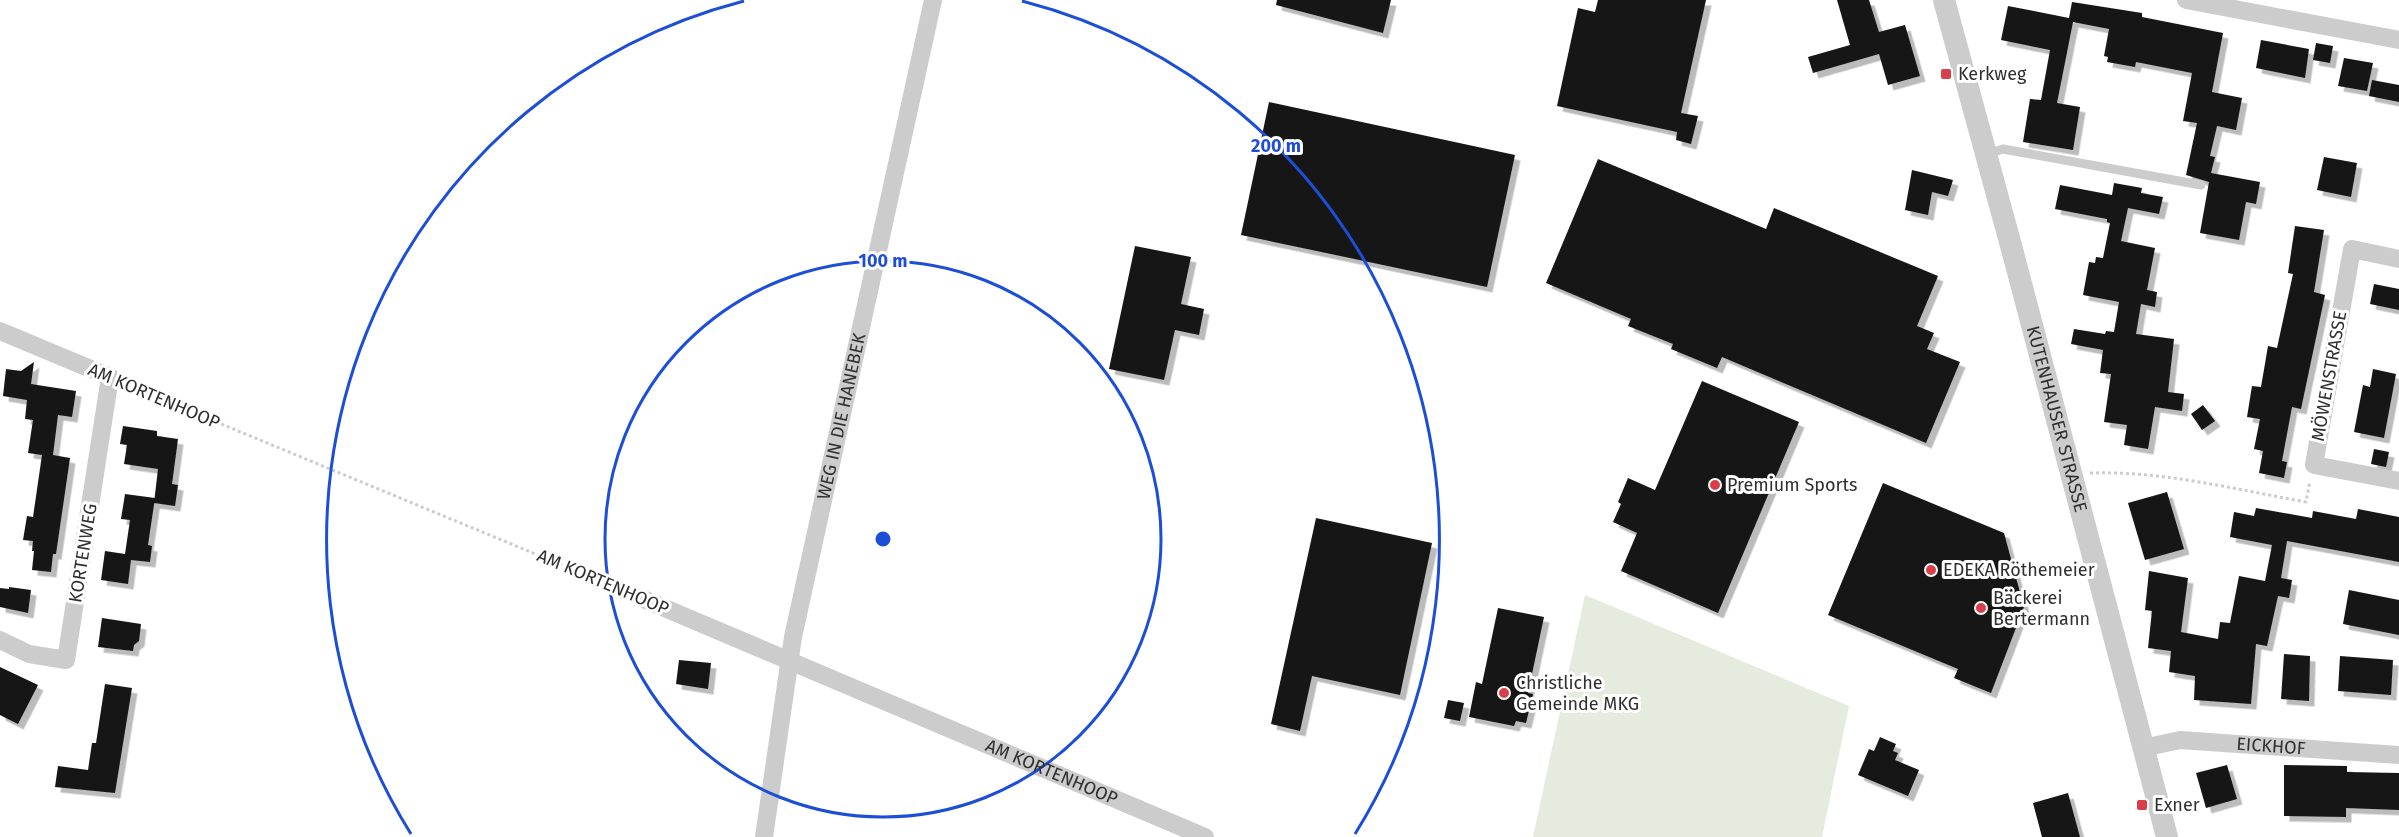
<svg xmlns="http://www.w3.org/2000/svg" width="2399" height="837" viewBox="0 0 2399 837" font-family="'Fira Sans',sans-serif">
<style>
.green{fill:#e5ebde}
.building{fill:#161616;filter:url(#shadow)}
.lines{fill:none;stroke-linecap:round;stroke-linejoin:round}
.path{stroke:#ccc;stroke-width:3;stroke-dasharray:3 3;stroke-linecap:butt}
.service{stroke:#ccc;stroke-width:9}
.minor{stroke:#ccc;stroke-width:18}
.tertiary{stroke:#ccc;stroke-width:22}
.ring{fill:none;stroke:#1d4ed8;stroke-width:3}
.poi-dot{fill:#d93e4a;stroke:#fff;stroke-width:2}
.labels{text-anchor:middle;stroke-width:6;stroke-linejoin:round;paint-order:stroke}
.poi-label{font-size:18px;fill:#2f2f2f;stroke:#fff;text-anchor:start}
.street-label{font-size:18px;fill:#2f2f2f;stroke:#fff}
.centre{fill:#1d4ed8;stroke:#fff;stroke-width:3}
.ring-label{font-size:18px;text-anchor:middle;font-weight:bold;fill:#1d4ed8;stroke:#fff;stroke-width:6;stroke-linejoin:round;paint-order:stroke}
</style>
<defs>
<filter id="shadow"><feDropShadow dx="5.5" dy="5.5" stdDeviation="0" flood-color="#0004"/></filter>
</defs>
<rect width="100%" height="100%" fill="#fff"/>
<path class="green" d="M1585 595 1849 706 1822 837H1533Z"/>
<path class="building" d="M1277 0H1391L1383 33 1276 5Z
M1598 0H1706L1681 113 1698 116 1691 144 1676 140 1677 132 1557 106 1578 8 1595 12Z
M1837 0H1869L1879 32 1905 25 1920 76 1888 85 1879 54 1813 73 1808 57 1850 45Z
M2072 2 2142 13V17L2223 33 2212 92 2242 98 2236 130 2217 126 2210 156 2215 157 2211 173 2260 182 2256 204 2246 202 2239 240 2200 233 2209 182 2186 175 2197 123 2183 121 2192 73 2136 62 2135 67 2107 62 2108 57 2104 56 2109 29 2073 22 2057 103 2080 107 2073 150 2023 142 2030 99 2041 100 2050 50 2001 40 2008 6 2069 18Z
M2261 40 2309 49 2305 78 2256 68Z
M2316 43 2333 46 2330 63 2313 60Z
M2344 58 2373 63 2367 91 2338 86Z
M2372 80 2399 85V102L2369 96Z
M1269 102 1515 155 1487 287 1241 235Z
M2324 157 2357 163 2351 197 2317 190Z
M1598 159 1766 229 1774 208 1938 276 1917 326 1934 333 1927 349 1960 362 1926 443 1722 357 1717 368 1671 349 1673 344 1628 326 1631 319 1546 283Z
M1912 170 1953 180 1948 196 1932 192 1928 215 1905 210Z
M2114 183 2142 188 2141 193 2163 197 2159 214 2128 208 2121 241 2155 248 2147 290 2157 292 2155 307 2141 304 2136 334 2174 339 2168 392 2184 394 2182 411 2155 407 2148 449 2124 445 2127 425 2104 422 2111 374 2100 373 2103 350 2071 344 2074 329 2105 334 2106 331 2114 332 2119 302 2083 295 2089 262 2095 263 2096 257 2103 258 2110 223 2107 222V219L2055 209 2060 185 2112 195Z
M2295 226 2324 230 2314 292 2325 295 2301 409 2292 407 2282 461 2287 462 2284 478 2259 473 2263 451 2254 449 2260 419 2247 417 2252 386 2261 387 2268 346 2277 348 2293 274 2288 273Z
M1135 246 1191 257 1181 304 1204 309 1199 335 1175 330 1164 380 1109 369Z
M2374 284 2399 289V310L2370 304Z
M34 362 31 384 76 391 72 417 58 415 53 455 70 458 56 554H53L51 572 32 570 34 551H32L33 541 23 540 27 516 33 517 42 455 28 453 33 420 25 419 27 400 3 396 6 369 21 371Z
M2373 369 2396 374 2384 438 2354 432 2363 385 2370 387Z
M1702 381 1799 422 1718 613 1621 571 1637 533 1613 522 1621 504 1618 502 1628 478 1655 490Z
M2203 405 2215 421 2202 430 2191 414Z
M123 426 157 431V436L178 439 172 484 178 485 175 506 154 503 158 469 124 464 127 445 120 444Z
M2374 449 2389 452 2386 467 2371 464Z
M1883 483 2004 533 2024 607 1991 693 1954 678 1958 669 1828 615Z
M2167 492 2184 549 2145 560 2128 503Z
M125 494 155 498 148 545 152 546 150 562 131 560 128 584 101 580 105 551 125 554 130 520 121 519Z
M2256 508 2312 518 2313 511 2356 519 2358 509 2399 517V562L2287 541 2281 578 2292 580 2289 598 2278 596 2267 646 2256 644 2251 704 2194 700 2195 676 2169 672 2171 651 2148 648 2152 611 2145 610 2149 571 2188 578 2181 632 2218 639 2220 622 2230 623 2239 576 2265 581 2272 545 2230 537 2234 512 2254 516Z
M1316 518 1432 543 1400 695 1312 676 1300 731 1271 724Z
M9 587 31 590 28 613 0 607V588L9 589Z
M2349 590 2399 600V635L2343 624Z
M1498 608 1544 617 1528 693 1533 694 1526 723 1516 721 1514 726 1469 717 1476 682 1482 684Z
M102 618 141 624 139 641 134 645 133 651 98 647Z
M2284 654 2310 656 2309 701 2281 699Z
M2340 656 2393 660 2391 695 2338 691Z
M679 660 711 663 708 689 676 684Z
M0 667 38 685 18 724 0 715Z
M105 684 132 688 115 793 55 787 58 766 88 770 92 743H96Z
M1448 700 1464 703 1460 721 1444 718Z
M1880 737 1896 744 1893 751 1898 753 1895 760 1919 770 1908 796 1858 775 1869 749 1874 751Z
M2227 765 2237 799 2206 808 2196 773Z
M2284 765 2347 766V772L2399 773V810L2346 808V817L2284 816Z
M2068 793 2080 837H2042L2033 803Z"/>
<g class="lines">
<path class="path" d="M127 385 625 591
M2090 473C2165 471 2233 489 2306 502L2310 481"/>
<path class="service" d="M1987 154 2003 149 2201 185"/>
<g class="minor">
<path d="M2186 0 2399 40"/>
<path d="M2399 259 2352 249 2314 465 2399 481"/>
<path d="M0 331 110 377 66 660 29 654 0 640"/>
<path id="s1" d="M641 598 1205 837"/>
<path id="s2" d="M2143 748 2180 740 2399 755"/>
<path id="s3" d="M764 837 793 637 933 0"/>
</g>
<path class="tertiary" id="s4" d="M1944 0 2013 253 2167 837"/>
</g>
<g class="ring">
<circle cx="883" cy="539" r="278"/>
<path d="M411 834A556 556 0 0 1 744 1M1022 1A556 556 0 0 1 1355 834"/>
</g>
<g class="poi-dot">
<rect x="1940" y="68" width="12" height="12" rx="3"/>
<circle cx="1715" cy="485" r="6"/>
<circle cx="1931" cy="570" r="6"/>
<circle cx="1981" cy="608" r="6"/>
<circle cx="1504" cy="693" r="6"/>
<rect x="2136" y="799" width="12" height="12" rx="3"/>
</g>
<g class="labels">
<g class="poi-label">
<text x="1958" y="80">Kerkweg</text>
<text x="1727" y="491">Premium Sports</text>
<text x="1943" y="576">EDEKA Röthemeier</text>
<text x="1993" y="604">Bäckerei<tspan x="1993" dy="21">Bertermann</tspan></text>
<text x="1516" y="689">Christliche<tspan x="1516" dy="21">Gemeinde MKG</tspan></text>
<text x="2154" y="811">Exner</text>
</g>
<g class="street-label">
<text transform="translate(2329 376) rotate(-80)" y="6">MÖWENSTRASSE</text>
<text transform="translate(154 396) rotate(23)" y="6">AM KORTENHOOP</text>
<text dy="6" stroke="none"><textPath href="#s3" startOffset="428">WEG IN DIE HANEBEK</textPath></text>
<text dy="6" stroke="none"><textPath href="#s4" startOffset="434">KUTENHAUSER STRASSE</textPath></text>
<text transform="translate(83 553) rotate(-81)" y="6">KORTENWEG</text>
<text transform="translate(603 582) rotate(23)" y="6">AM KORTENHOOP</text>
<text dy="6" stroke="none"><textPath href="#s2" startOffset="129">EICKHOF</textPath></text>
<text dy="6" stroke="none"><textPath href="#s1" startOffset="446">AM KORTENHOOP</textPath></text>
</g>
</g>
<circle cx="883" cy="539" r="9" class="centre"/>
<g class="ring-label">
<text x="1276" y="152">200 m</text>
<text x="883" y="267">100 m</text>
</g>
</svg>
